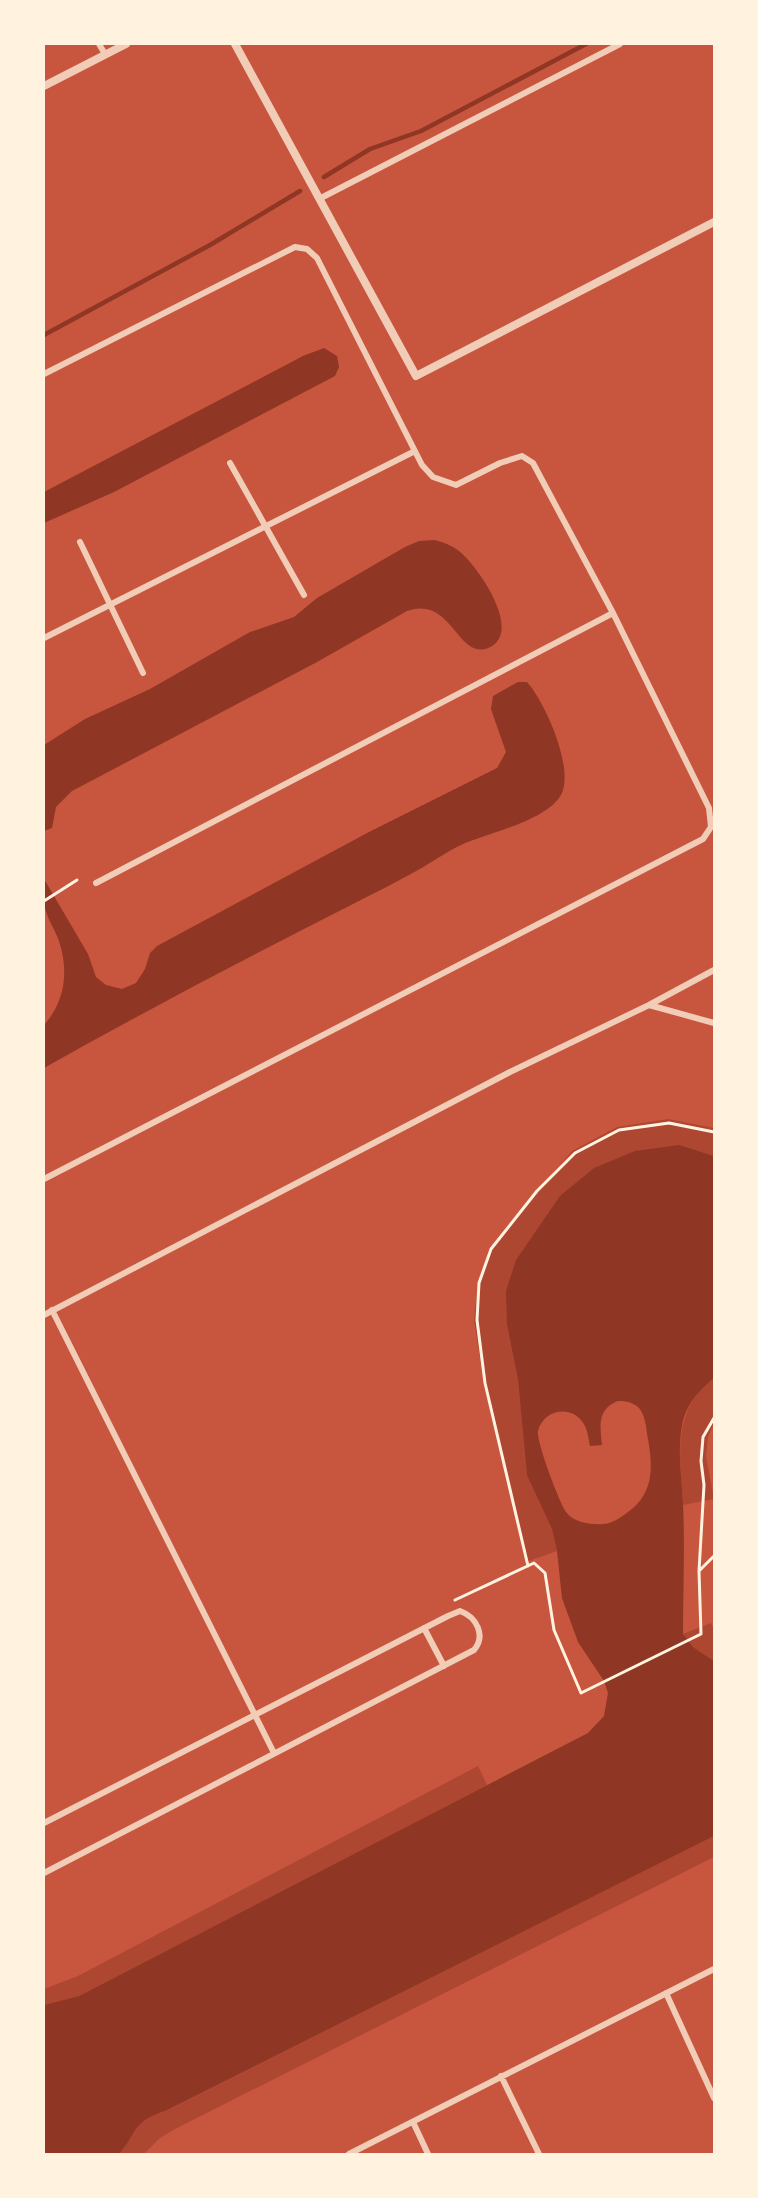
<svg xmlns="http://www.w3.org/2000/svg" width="758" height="2198" viewBox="0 0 758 2198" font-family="Commissioner,sans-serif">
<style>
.green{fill:#ae4732}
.water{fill:#8f3625;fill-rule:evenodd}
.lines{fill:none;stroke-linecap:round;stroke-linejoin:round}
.stream{stroke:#8f3625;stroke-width:4.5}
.path{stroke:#fff3e0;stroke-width:3}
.minor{stroke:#f1ccb7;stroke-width:6}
.tertiary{stroke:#f1ccb7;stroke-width:8}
</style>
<rect width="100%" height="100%" fill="#c8553d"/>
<path class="green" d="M668 1119 714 1128V1156L678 1146 507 1325 518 1380 527 1474 552 1529 557 1551 526 1562 484 1384 474 1320 478 1284 489 1249 572 1151 617 1127Z
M714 1378V1423L708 1437 706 1456 714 1499 683 1505C680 1458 671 1409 714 1378Z
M711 1623 714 1630V1661L693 1647 683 1634Z
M478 1766 487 1785 79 1996 44 2005V1989L78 1976Z
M714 1836V1857L175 2129 160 2138 144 2154H119C138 2133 131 2122 165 2111Z"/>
<path class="water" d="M324 348 337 356 339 367 335 376 114 492 44 523V492L303 356Z
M434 540C443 542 451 545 459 551 477 565 525 633 488 648 457 660 452 595 407 611L317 662 72 791 56 807 52 828 44 831V745L85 719 150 689 250 632 294 617 317 598 405 547 419 541Z
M518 682H527C545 702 575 769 561 795 546 821 488 833 461 845 446 852 432 862 418 870 397 882 374 893 353 904 249 957 145 1011 44 1068V1025C65 1002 69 971 59 941 55 929 45 916 44 902 42 895 44 886 44 879L88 954 96 977 106 985 122 989 136 983 145 969 150 953 157 946 369 832 497 768 506 752 491 709 493 696Z
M679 1145 714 1156V1378C699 1390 685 1406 682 1426 677 1452 682 1479 683 1504 685 1547 683 1591 683 1634L693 1647 714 1661V1836L165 2111C131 2122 138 2133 119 2154H44V2005L79 1996 588 1733 604 1716 608 1693 604 1681 578 1642 562 1598 557 1551 552 1529 527 1475 518 1380 507 1325 506 1291 516 1260 560 1196 594 1168 635 1151ZM618 1401C626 1401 633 1402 639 1408 646 1416 646 1429 648 1439 653 1467 654 1494 628 1512 620 1518 613 1523 604 1524 592 1525 574 1523 566 1512 559 1502 536 1441 538 1431 543 1411 568 1405 581 1420 588 1428 588 1437 590 1446L602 1445C600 1426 597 1409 618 1401Z"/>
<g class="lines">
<path class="stream" d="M324 177 370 149 421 131 586 44
M44 335 210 245 300 191"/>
<path class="path" d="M44 901 77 880
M528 1566 485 1383 477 1320 479 1283 491 1249 537 1191 575 1153 619 1130 669 1123 714 1132
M700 1570 714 1556
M455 1600 534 1563 545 1573 554 1630 581 1693 701 1634 699 1571 704 1485 701 1461 703 1437 714 1418"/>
<path class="minor" d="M99 44 105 54
M319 199 620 44
M44 374 295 247 307 249 317 258 422 465 433 477 456 485 500 463 522 456 533 463 613 613 709 808 711 827 703 839 44 1179
M230 463 304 595
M80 542 143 673
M44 638 415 451
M96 883 613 613
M649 1005 714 1023
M52 1310 274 1753
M44 1315 510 1072 649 1005 714 970
M424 1628 444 1666
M44 1823 448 1616 460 1611C477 1617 486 1636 474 1650L44 1873
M666 1993 714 2098
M501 2076 539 2154
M413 2122 428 2154
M349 2154 714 1969"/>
<path class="tertiary" d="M235 44 416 376 714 222
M44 86 126 44"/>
</g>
<rect width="758" height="2198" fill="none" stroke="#fff3e0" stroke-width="90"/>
</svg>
